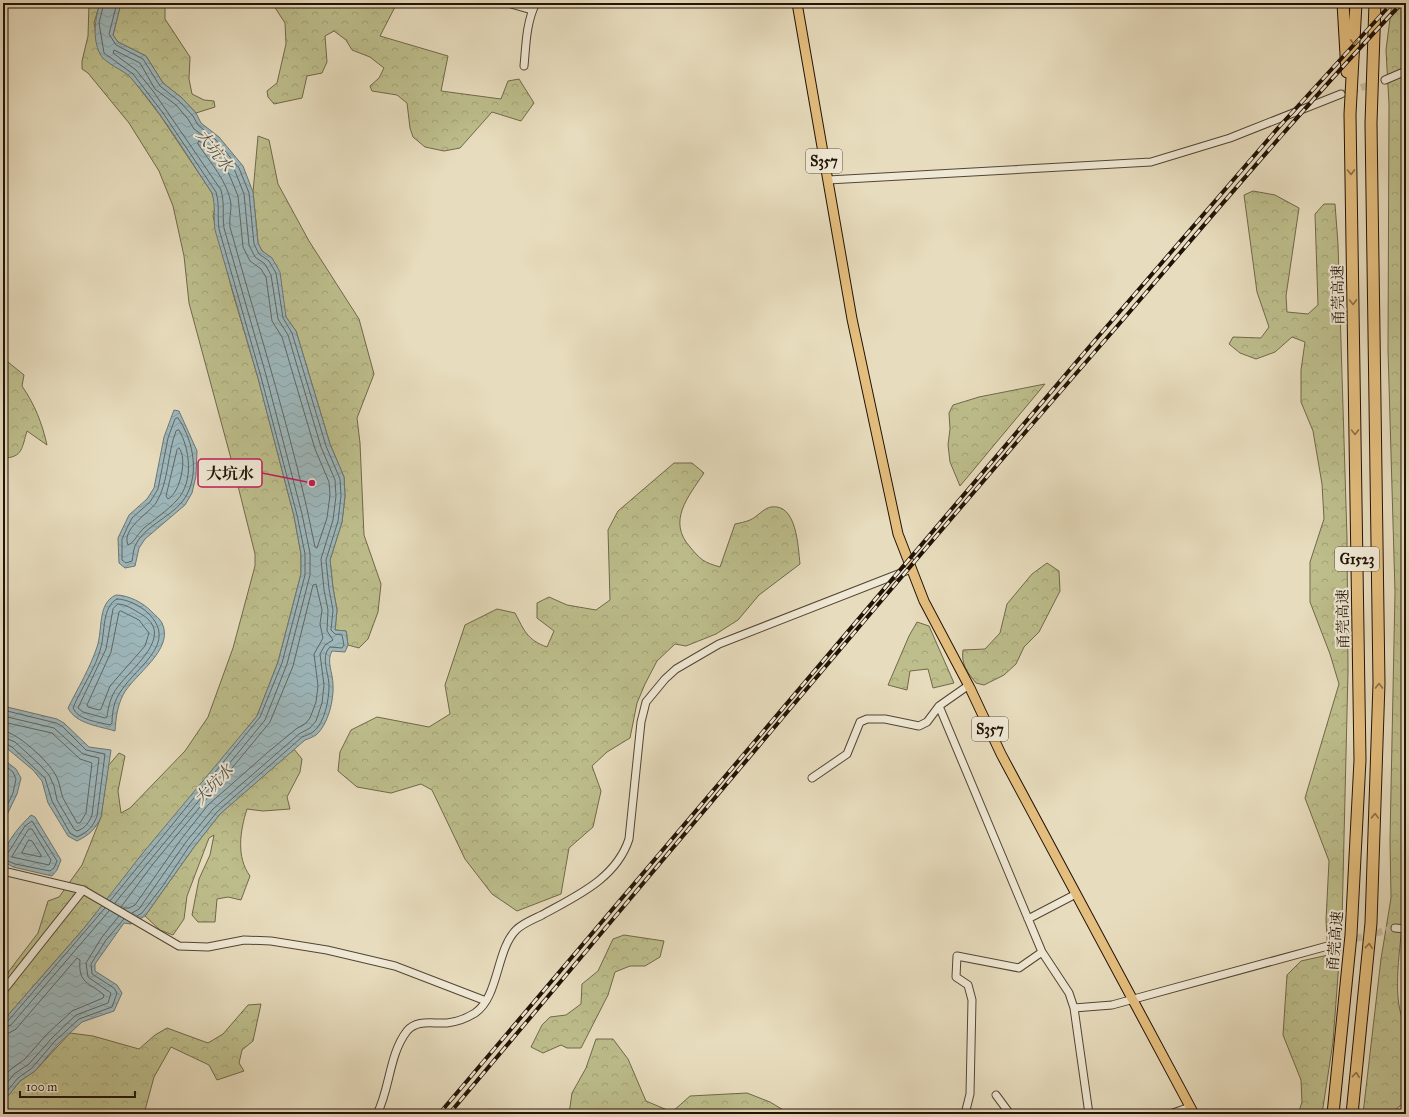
<svg xmlns="http://www.w3.org/2000/svg" width="1409" height="1117" viewBox="0 0 1409 1117" font-family="'IM FELL Great Primer','Noto Serif SC',serif">
<style>
.forest{fill:url(#forest-crowns);stroke:#70684a}
.water{fill:url(#water-waves);stroke:#6c7674}
.lines{fill:none;stroke-linecap:round;stroke-linejoin:round}
.shore{stroke:#606662;stroke-width:1}
.minor-tunnel{stroke:#c9bea2;stroke-width:7;stroke-dasharray:7 3.5;stroke-linecap:butt}
.minor-casing{stroke:#534534;stroke-width:9}
.major-casing{stroke:#221307;stroke-width:11}
.highway-casing{stroke:#221307;stroke-width:13}
.minor{stroke:#efe8d4;stroke-width:7}
.major{stroke:#e4be7e;stroke-width:9}
.highway{stroke:#e4be7e;stroke-width:11}
.rail-casing{stroke:#221307;stroke-width:4}
.rail{stroke:#efe8d4;stroke-width:2.5;stroke-dasharray:8;stroke-linecap:butt}
.oneway{stroke:#8d7148}
.labels{text-anchor:middle;stroke-width:4;stroke-linejoin:round;paint-order:stroke}
.shield{fill:#efe8d4;stroke:#605344;stroke-width:1}
.shield-label{font-size:14px;font-weight:bold;fill:#221307}
.street-label{font-size:15px;fill:#221307;stroke:#efe8d4}
.water-label{font-size:16px;font-style:italic;fill:#4d4d47;stroke:#efe8d4}
.leader{fill:none;stroke:#c2185b;stroke-width:1.5}
.callout-dot{fill:#c2185b;stroke:#efe8d4;stroke-width:1.5}
.callout{fill:#efe8d4;stroke:#c2185b;stroke-width:1.5}
.callout-label{font-size:16px;text-anchor:middle;font-weight:bold;fill:#221307}
</style>
<defs>
<pattern id="forest-crowns" width="20" height="18" patternUnits="userSpaceOnUse"><rect width="20" height="18" fill="#bdbe8c"/><path d="M2 6a3 3 0 1 1 6 0M12 15a3 3 0 1 1 6 0" fill="none" stroke="#a2a277"/></pattern>
<pattern id="water-waves" width="16" height="10" patternUnits="userSpaceOnUse"><rect width="16" height="10" fill="#9db8bd"/><path d="M0 5q4-4 8 0t8 0" fill="none" stroke="#879da1"/></pattern>
</defs>
<rect width="100%" height="100%" fill="#e7dcbd"/>
<filter id="stains"><feTurbulence type="fractalNoise" baseFrequency=".005" numOctaves="4"/><feColorMatrix values="0 0 0 0 .2 0 0 0 0 .09 0 0 0 0 .02 0 0 0 .5 -.17"/></filter>
<radialGradient id="worn" r=".72"><stop offset=".6" stop-color="#630" stop-opacity="0"/><stop offset="1" stop-color="#630" stop-opacity=".3"/></radialGradient>
<path class="forest" d="M89 3H100L94 23 101 55 130 76 160 115 212 193 216 206 213 216 232 290 258 378 294 516 301 554V574L278 662 257 716 85 927 3 1021 6 980 9 971 38 933 48 901 59 897 82 865 101 817 108 766 119 753 125 756 118 791 121 813 130 808 185 751 208 717 233 648 255 566V554L233 466 189 303 184 256 173 206 159 171 129 123 88 73 82 69V61L88 36Z
M121 3H165V19L190 57 189 79 192 94 204 100 214 101 215 107 196 113 182 98 163 83 146 56 118 42 113 35Z
M272 3H397L380 36 448 56 441 91 501 99 508 81 519 79 534 103 521 121 492 112 460 148 444 151 425 147 413 137 410 128 407 103 397 95 372 91 370 86 379 78 384 68 370 57 352 50 346 40 334 31 325 36 327 62 322 73 307 76 302 98 274 104 268 97 267 91 277 83 286 44 285 23Z
M1392 3H1406V933L1402 925C1400 952 1391 1002 1406 1026V1101L1390 1114H1363L1381 959 1391 898 1390 840 1395 592 1388 350 1389 104 1386 50Z
M258 136 269 140 278 184 309 241 359 319 374 374 357 418 360 443 364 535 381 584 378 612 368 639 359 648 348 645 346 631 335 630 337 610 333 588 330 560 342 522 345 496 344 477 330 444 296 331 286 317 272 258 262 251 258 243 253 192Z
M1253 191 1275 195 1299 208 1286 296 1287 312 1308 314 1318 305 1315 214 1324 204H1335L1338 244 1347 538 1348 671 1342 922 1333 1042 1322 1114H1298L1302 1102 1301 1080 1283 1035 1287 975 1301 961 1328 955 1326 920 1329 861 1305 798 1339 684 1330 654 1310 602V562L1324 519 1322 484 1313 431 1301 402V370L1305 342 1292 337 1275 352 1256 359 1240 353 1229 344 1233 337 1261 338 1269 327 1257 292 1244 195Z
M3 358 24 375 22 386C35 405 42 423 47 445L27 431C22 447 23 458 3 458Z
M1045 384 960 486 950 462 948 445 950 429 949 413 953 405 979 397Z
M674 463H692L704 473C688 497 667 521 690 547 701 560 703 562 720 567L735 524C740 523 745 522 750 520 757 517 764 508 771 507 797 503 798 547 800 564L759 595 738 620 716 634 686 646 675 644 657 661 645 684 637 703 630 738 607 752 592 766 601 791 593 827 569 848 561 894 517 911 492 894 465 859 432 790 421 784 391 793 357 787 338 771 340 752 351 730 377 717 429 727 450 714 445 685 465 625 497 609 515 613C524 630 527 640 547 647L554 631 537 618V603L549 597 567 605 596 610 610 600 608 530 618 511Z
M1047 563 1059 571 1060 591 1039 632 1024 647 1016 664 1004 675 984 685 976 683C967 672 961 664 963 650L985 649 1000 633 1007 604 1032 574Z
M917 622 929 626 954 683 933 688 928 669 910 671 907 690 888 685 909 636Z
M294 749 302 759 300 772 287 797 290 809 263 811 247 809C240 831 236 857 250 876L241 900 228 897 217 899 215 922H198L192 915 199 879 210 855 214 835 209 838 187 896 184 919 173 935 160 930 145 916 194 847 220 814Z
M624 935 664 941 660 957 645 966H630L615 972 608 995 581 1048H567L561 1045 543 1053 531 1047 542 1025 550 1017 566 1015 581 1004 582 984 598 971 613 939Z
M261 1004 253 1041 242 1050 239 1063 244 1071 217 1080 209 1065 171 1047 154 1077 144 1114H3V1102L20 1081 35 1071 70 1033 93 1036 139 1049 155 1035 167 1028 208 1043 223 1034 248 1005Z
M596 1039H613L628 1059 646 1101 672 1112 690 1096 747 1093 770 1102 790 1114H569L572 1093 586 1068Z"/>
<path class="water" d="M100 3H121L113 35 118 42 146 56 163 83 182 98 196 113 201 123 219 137 243 166 253 192 258 243 262 251 272 258 280 272 286 317 296 331 330 444 344 477 345 496 342 522 330 560 333 588 337 610 335 630 346 631 348 645 345 652 332 651C326 661 333 673 333 685 334 700 328 725 316 735 313 737 308 739 305 740L220 814 194 847 145 916 131 924 124 923 95 964V971L117 985 122 993 114 1011 82 1022 58 1044 35 1071 20 1081 3 1102V1021L85 927 142 854 257 716 278 662 301 574V554L294 516 258 378 215 230C213 215 216 207 212 193 186 154 162 113 131 78 124 70 104 63 100 54 92 37 95 20 100 3Z
M174 410 179 411 197 451 196 476 192 493 185 505 145 539 139 548 135 566 125 568 119 563 118 538 129 515 147 499 154 488 164 437Z
M116 595C128 595 144 603 152 612 155 615 160 619 162 623 175 650 133 675 123 695 117 707 116 718 115 731 99 726 76 724 68 708 78 688 90 668 97 647 103 630 97 603 116 595Z
M3 706 57 719 64 723 89 747 111 750 101 817C95 830 89 835 77 841L68 836 48 803 42 781 33 770 3 745Z
M3 759 16 769 21 778 17 794 3 823Z
M31 815 35 817 61 860 57 870 52 876 13 867 3 861C3 844 20 826 31 815Z"/>
<g class="lines">
<path class="shore" d="M104 3 99 23 104 53 133 74 163 113 216 192C220 207 217 214 219 229L261 377 297 515 305 554V575L282 663 260 717 110 901
M117 3 109 34 116 45 143 59 160 86 179 101 193 116 198 125 216 140 239 168 249 193 254 244 259 254 269 261 276 273 283 318 292 333 326 446 340 479 341 496 338 521 326 560 329 589 333 610 331 630 335 634 342 635 344 645 342 648 330 647C320 657 329 673 329 686 329 699 325 723 313 732 310 734 305 736 302 737L217 812 190 845 162 887 142 913 137 916
M199 141 208 147 229 174 238 196 243 247 250 261 261 269 266 277 272 321 282 337 315 449 329 482 330 495 327 518 317 548 315 547C294 439 259 333 230 227 229 219 231 212 231 205 229 183 209 161 198 144Z
M178 418C194 441 201 478 182 502 169 518 143 527 135 546 133 551 133 557 132 561L126 563 122 560V539L127 528 132 518 150 502 158 489 168 438 175 419Z
M179 430C190 449 194 482 177 500 168 510 155 519 144 528 139 532 134 543 128 545 121 529 149 513 156 503 169 482 167 454 176 431Z
M179 448C188 458 180 493 168 499L166 496 177 450Z
M117 599C127 599 141 606 148 613 179 643 137 666 121 691 114 700 112 713 112 723L110 725C98 722 78 720 73 708 81 688 96 668 101 647 105 633 102 606 117 599Z
M118 604C126 604 134 610 141 614 177 635 131 668 117 688 111 695 108 708 107 717L105 718 83 712 78 708 106 649 113 609Z
M121 611 139 620 149 633 145 646 110 686 101 709 99 710 88 707 87 705 111 652 119 612Z
M3 710 56 723 62 726 86 750 105 754 97 816C93 827 88 832 77 837L70 833 52 801 45 778 12 747 3 742
M3 716 54 728 83 754 99 758 92 815C89 822 86 828 77 831L74 829 57 800 54 786 49 775 39 764 15 742 3 737
M3 722 52 733 80 759 92 763 86 813 80 823H77C73 815 67 806 63 798 60 790 60 782 55 774 49 762 17 732 3 731
M3 764 13 772 16 779 13 793 3 814
M29 829H32L51 860 49 865 12 857Z
M29 840 32 841 41 855V857L22 853Z
M3 854 8 853 25 826 32 821 57 861 54 868 50 871 15 864 3 859
M115 903 265 720 287 664 310 575V553L302 514 266 375 224 228C222 213 225 206 221 190L153 91 136 70 113 53 114 50 140 63 155 89 176 105 188 119 194 129 213 143 235 171 244 194 249 245 255 257 265 264 271 275 278 319 288 335 321 447 335 480 336 496 333 520 321 559 324 590 328 610 327 631 333 640 325 645 320 654 324 685 322 703 316 721 310 728 299 734 213 809 186 842 139 909 132 913
M121 907 153 864 270 722 293 666 313 585 316 584 322 610 320 624 323 638 314 654 318 686 316 702 310 718 306 723 296 729 267 753 208 805 182 838 135 905 129 908H123
M3 1023 8 1021 105 908
M3 1028 11 1025 109 911
M3 1034 9 1033 16 1029 77 958 80 960C78 984 89 982 104 995L103 998 72 1011 47 1034 25 1059 10 1070 3 1078
M3 1088 14 1074 29 1064 52 1038 76 1015 108 1003 111 993 88 977 86 963 102 937 119 916
M3 1096 18 1078 32 1068 55 1041 79 1019 112 1007 117 993 114 988 92 974 91 964 106 940 124 919"/>
<path class="minor-tunnel" d="M1341 94 1385 80
M1335 944 1395 928"/>
<g class="minor-casing">
<path id="minor" d="M508 3 532 10
M524 66C526 46 526 22 536 3
M1385 80 1406 71
M828 180 1151 162 1230 138 1341 94
M939 706 1042 952 1069 993 1074 1008 1089 1114
M812 778 847 754 860 722 867 719H885L919 726 927 722 939 706 969 685
M3 871 83 890 179 946 208 947 244 940 271 941 327 950 395 966 486 1001
M1028 919 1076 894
M1395 928 1406 929
M3 991 83 890
M1074 1008 1112 1005 1335 944
M996 1095 1010 1114
M377 1114C390 1089 389 1054 407 1031 417 1019 433 1024 447 1023 456 1022 467 1018 475 1013 499 997 496 950 516 930 523 923 534 919 542 915 576 896 616 879 629 839L641 722 646 702 665 679 676 669 719 644 911 569
M965 1114 970 1094 972 1000 968 985 956 977 957 956 1019 968 1042 952
M1170 1114 1190 1107"/>
</g>
<g class="major-casing">
<path id="major" d="M797 3 852 319 898 534 924 601 970 688 1001 754 1194 1114"/>
</g>
<g class="highway-casing">
<path id="highway" d="M1343 3 1347 72
M1333 1114 1351 935 1360 760 1350 114 1356 3
M1352 1114 1371 923 1379 683 1371 123 1375 3"/>
</g>
<use href="#minor" class="minor"/>
<use href="#major" class="major"/>
<use href="#highway" class="highway"/>
<g class="rail-casing">
<path id="rail" d="M439 1114 1078 360 1278 128 1392 3
M449 1114C672 850 893 583 1120 323 1213 215 1304 106 1402 3"/>
</g>
<use href="#rail" class="rail"/>
</g>
<defs><path id="oneway-chevron" d="M-2-3.5L2.5 0L-2 3.5" fill="none" stroke-width="1.6" stroke-linecap="round" stroke-linejoin="round"/></defs>
<g class="oneway">
<use href="#oneway-chevron" transform="translate(1354 42) rotate(93)"/>
<use href="#oneway-chevron" transform="translate(1351 172) rotate(89)"/>
<use href="#oneway-chevron" transform="translate(1353 302) rotate(89)"/>
<use href="#oneway-chevron" transform="translate(1355 432) rotate(89)"/>
<use href="#oneway-chevron" transform="translate(1379 686) rotate(-89)"/>
<use href="#oneway-chevron" transform="translate(1375 816) rotate(-88)"/>
<use href="#oneway-chevron" transform="translate(1369 946) rotate(-84)"/>
<use href="#oneway-chevron" transform="translate(1356 1075) rotate(-84)"/>
</g>
<g class="labels">
<g class="shield">
<rect x="806" y="149" width="36" height="24" rx="3"/>
<rect x="1335" y="547" width="44" height="24" rx="3"/>
<rect x="972" y="717" width="36" height="24" rx="3"/>
</g>
<g class="shield-label">
<text x="824" y="166">S357</text>
<text x="1357" y="564">G1523</text>
<text x="990" y="734">S357</text>
</g>
<g class="street-label">
<text transform="translate(1338 295) rotate(-91)" y="5">甬莞高速</text>
<text transform="translate(1343 619) rotate(-91)" y="5">甬莞高速</text>
<text transform="translate(1335 941) rotate(-85)" y="5">甬莞高速</text>
</g>
<g class="water-label">
<text transform="translate(215 150) rotate(52)" y="6">大坑水</text>
<text transform="translate(213 784) rotate(-46)" y="6">大坑水</text>
</g>
</g>
<path class="leader" d="M312 483L262 473"/>
<circle class="callout-dot" cx="312" cy="483" r="4"/>
<rect class="callout" x="198" y="459" width="64" height="28" rx="4"/>
<g class="callout-label">
<text x="230" y="479">大坑水</text>
</g>
<rect width="1409" height="1117" fill="none" stroke="#e7dcbd" stroke-width="16"/>
<rect x="4" y="4" width="1401" height="1109" fill="none" stroke="#221307" stroke-width="2"/>
<rect x="8" y="8" width="1393" height="1101" fill="none" stroke="#221307"/>
<path d="M20 1091v6h115v-6" fill="none" stroke="#221307" stroke-width="2"/>
<text x="26" y="1091" font-size="12" fill="#221307" stroke="#efe8d4" stroke-width="3" paint-order="stroke">100 m</text>
<rect width="100%" height="100%" filter="url(#stains)"/>
<rect width="100%" height="100%" fill="url(#worn)"/>
</svg>
